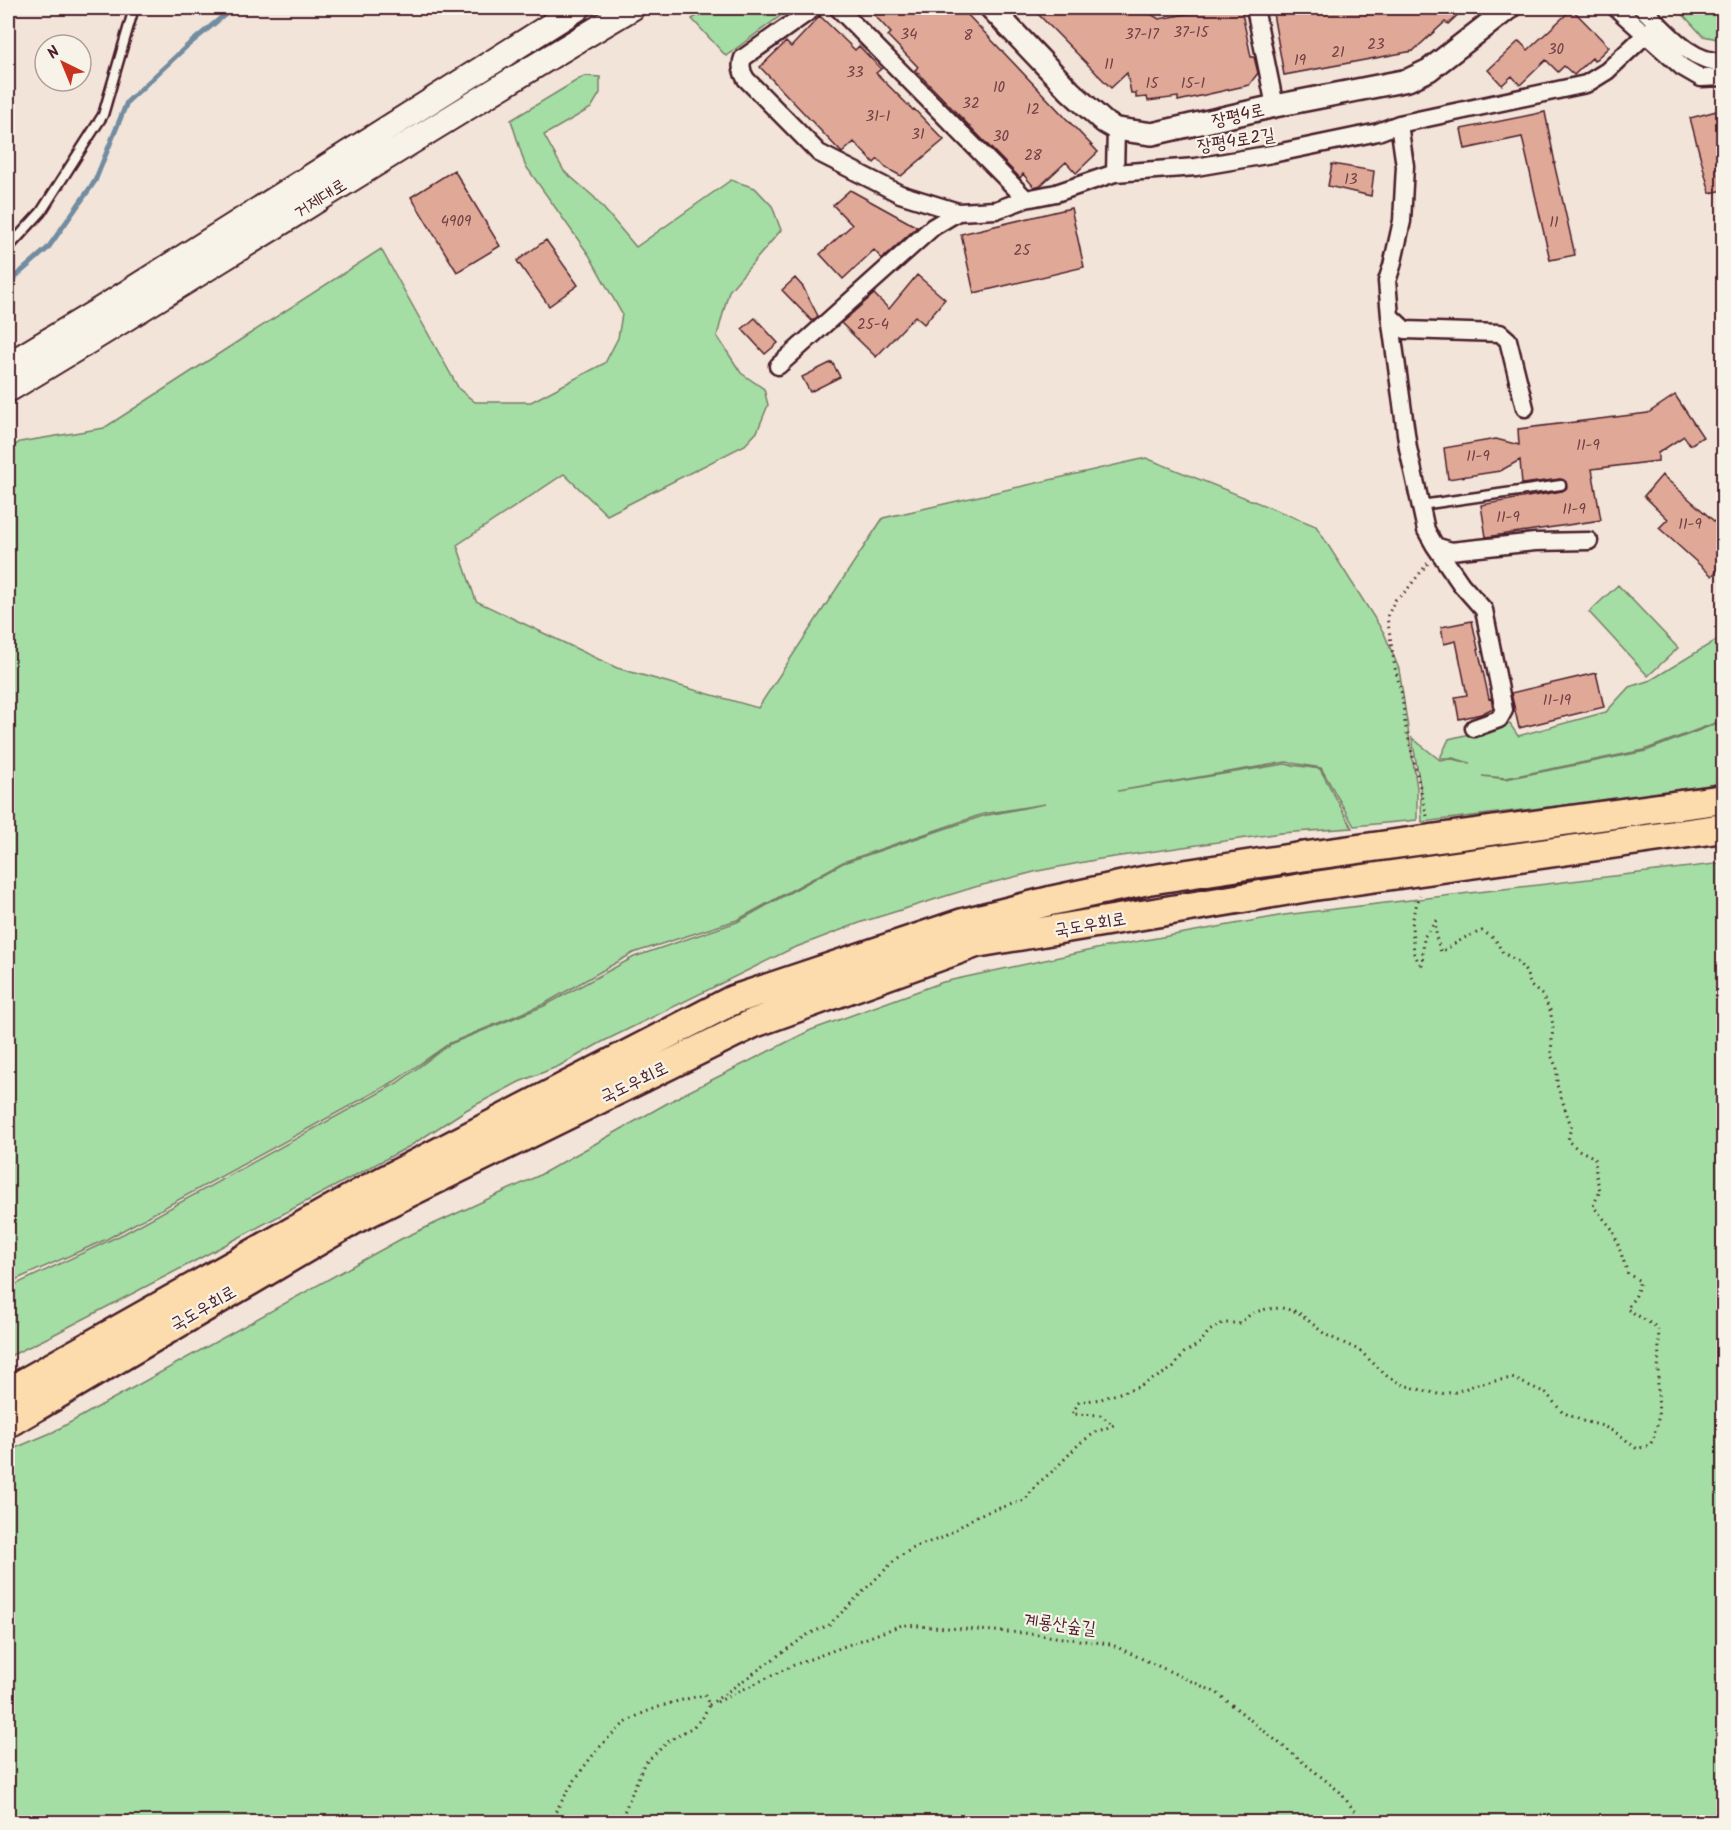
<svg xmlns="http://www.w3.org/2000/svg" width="1731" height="1830" viewBox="0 0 1731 1830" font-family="Kalam,'Poor Story',sans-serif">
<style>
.green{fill:#a4dea4;stroke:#777e68;stroke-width:1.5}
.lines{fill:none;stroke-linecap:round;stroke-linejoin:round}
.stream{stroke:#728ca1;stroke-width:5}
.building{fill:#e0a897;stroke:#4a1f2b;stroke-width:1.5}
.service-casing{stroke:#4a1f2b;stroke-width:13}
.minor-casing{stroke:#4a1f2b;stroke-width:21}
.tertiary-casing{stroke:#4a1f2b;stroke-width:26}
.secondary-casing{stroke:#4a1f2b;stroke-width:28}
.trunk-casing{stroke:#4a1f2b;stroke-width:33}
.path{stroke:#4a1f2b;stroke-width:3;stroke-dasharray:1.5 4.5;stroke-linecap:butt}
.service{stroke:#f7f3e8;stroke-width:8}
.minor{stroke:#f7f3e8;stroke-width:16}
.tertiary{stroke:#f7f3e8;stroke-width:21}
.secondary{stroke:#f7f3e8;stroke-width:24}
.trunk{stroke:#fcdcac;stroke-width:28}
.trunk-bridge-casing{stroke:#4a1f2b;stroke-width:33;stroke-linecap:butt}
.trunk-bridge{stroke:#fcdcac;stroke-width:28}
.labels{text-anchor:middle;stroke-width:4.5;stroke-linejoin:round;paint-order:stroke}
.number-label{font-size:15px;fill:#704146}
.street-label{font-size:18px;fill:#4a1f2b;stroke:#f7f3e8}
</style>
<rect width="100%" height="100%" fill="#f2e4d8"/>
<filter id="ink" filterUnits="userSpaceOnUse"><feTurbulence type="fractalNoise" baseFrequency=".0167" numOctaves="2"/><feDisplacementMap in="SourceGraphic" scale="12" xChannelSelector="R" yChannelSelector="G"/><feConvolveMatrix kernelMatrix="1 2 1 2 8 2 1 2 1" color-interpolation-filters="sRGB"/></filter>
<g filter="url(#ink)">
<path class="green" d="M710 8H791L726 56 692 19Z
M1677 8H1723V40L1703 36Z
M584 76 600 77V93L591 108 544 135 564 171 594 197 636 247 731 180 755 188 772 206 781 230 729 291 717 336 741 373 764 389 768 405 757 432 745 445 607 515 564 474 457 545 476 601 617 668 758 708 883 518 1146 458 1316 526 1384 633 1399 669 1417 788V820L1354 826 1321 768 1286 762 1118 791 1285 764 1320 769 1352 828 1281 833 1100 859 1038 871 975 887 862 922 791 949 602 1042 559 1066 519 1082 466 1110 410 1146 191 1263 51 1336 8 1357V1288L123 1234 397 1083 450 1044 544 1006 634 957 737 922 843 863 983 816 1045 804 983 814 843 862 737 920 633 953 544 1004 450 1043 395 1081 107 1239 8 1283V450L20 442 104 428 381 249 459 389 475 402H531L605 363 618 338 622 314 589 255 525 165 511 120Z
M1618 585 1678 648 1648 676 1589 612Z
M1723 636V720L1644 750 1506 778 1482 776 1506 779 1646 751 1723 721V783L1591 802 1422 822 1420 785 1412 738 1440 760 1452 759 1470 763 1453 758H1440L1449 739 1510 724 1518 736 1606 712 1629 687 1651 680Z
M1723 863V1822H8V1451L53 1432 401 1239 538 1176 680 1096 811 1030 943 982 1101 948 1284 915Z"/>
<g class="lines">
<path class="stream" d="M8 283 48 248 95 181 127 102 187 46 233 8"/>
</g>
<path class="building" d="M868 8H957L963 14 965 12 1098 152 1076 173 1066 162 1041 185 1034 187 1023 174 1020 178 915 70 918 67 888 36 891 33Z
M1032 8H1141L1159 19 1219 8H1241L1251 57H1254L1258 73 1249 85 1178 101V97L1148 101 1147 97 1136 98V93H1131L1127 73 1111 88Z
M1272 8H1465L1448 24 1445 22 1413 51 1284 75Z
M1572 9 1609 47 1594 61 1592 58 1574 75 1564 66 1558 72 1546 60 1520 85 1512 76 1502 85 1488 70 1519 41 1528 50Z
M820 16 855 50 859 46 881 69 876 73 913 110 914 109 944 140 901 176 886 168 878 159 874 163 854 142 842 153 760 67 786 42 791 47Z
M1724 109V190L1710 193 1690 118Z
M1545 112 1555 163H1554L1575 255 1550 260 1522 137 1465 149 1461 129Z
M1332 164 1374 171 1371 196 1328 186Z
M454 170 500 246 457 272 411 197Z
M850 190 917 227 882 259 874 250 843 279 820 254 852 225 833 205Z
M1071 208 1084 267 974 293 961 234Z
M546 240 578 285 549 306 517 261Z
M917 275 945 299 924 324 915 316 876 357 841 323 874 294 889 309Z
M795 278 803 287 818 316 812 321 782 290Z
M755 318 778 343 765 354 742 329Z
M832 362 840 377 810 392 802 377Z
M1675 395 1703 437 1690 445 1684 436 1658 453V461L1592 469 1601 520 1486 537 1481 505 1562 491 1567 488 1566 482 1560 479 1522 484 1520 460 1500 471 1448 479 1444 448 1496 439 1519 445 1518 429 1648 413Z
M1662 475 1724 530V563L1712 576 1659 528 1668 519 1644 496Z
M1472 621 1489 699 1491 698 1493 708 1481 714 1459 719 1455 697 1467 695 1456 641 1444 644 1441 627Z
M1596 673 1604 707 1519 728 1511 693Z"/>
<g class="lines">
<g class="service-casing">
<path id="service" d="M8 248 41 212 103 115 134 8
M1421 505 1561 485"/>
</g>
<g class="minor-casing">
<path id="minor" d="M814 8 743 58C740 65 742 73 746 79L819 153 900 194 958 212 996 210 1026 199
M838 8 1026 199 1056 193 1115 173 1196 167 1272 154 1378 132 1399 124 1586 84 1607 71 1658 23
M1255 8 1275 106
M1616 8 1682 67 1701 78 1724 77
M1642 8C1665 29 1689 63 1724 62
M1399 124 1405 166 1402 221 1392 266 1387 281 1390 316 1405 330 1500 333 1508 340 1525 408
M1115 173 1116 129
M1390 316 1408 448 1426 530 1435 546 1451 551 1535 542 1589 541
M778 366 933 227 958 212
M1435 546 1461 584 1484 610 1504 710 1499 719 1474 728"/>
</g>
<g class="tertiary-casing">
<path id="tertiary" d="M991 8 1070 91 1104 122 1116 129 1152 134 1275 106 1408 80 1429 70 1509 8"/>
</g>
<g class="secondary-casing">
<path id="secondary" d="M8 365 101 309 578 8
M8 390C217 265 422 132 632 8"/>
</g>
<g class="trunk-casing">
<path id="trunk" d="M8 1392 368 1189 733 1000 963 923 1050 901 1148 880 1300 857
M8 1423 355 1219 754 1023 976 943 1314 886"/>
</g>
<path class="path" d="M1427 816 1405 724 1402 695 1395 668 1387 617 1395 600 1406 591 1428 563
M717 1702 794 1665 902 1625 1024 1633 1110 1644 1217 1693 1340 1792 1363 1822
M709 1705 807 1635 829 1625 897 1558 917 1546 942 1538 978 1515 1025 1500 1037 1484 1054 1470 1080 1443 1096 1432 1114 1425 1100 1415 1072 1414 1079 1402 1101 1399 1141 1386 1173 1368 1184 1353 1200 1343 1209 1331 1223 1323H1240L1252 1313 1266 1309 1282 1308 1298 1312 1326 1335 1359 1350 1388 1377 1403 1385 1438 1394 1456 1392 1478 1384 1512 1378 1546 1393 1562 1412 1583 1421 1603 1426 1620 1435 1637 1449 1650 1445C1663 1420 1657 1402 1658 1376 1658 1360 1660 1345 1658 1328L1627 1309 1636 1295 1640 1281 1628 1274 1613 1230 1593 1206 1600 1191 1596 1175 1595 1158 1579 1150 1568 1141 1571 1126 1557 1085V1069L1551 1055 1553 1025 1550 1010 1542 995 1531 986 1526 972 1517 961 1503 953 1495 939 1482 931 1466 937 1441 952 1436 937V921L1424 937 1422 967 1414 954 1412 926 1414 912 1420 895
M550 1822C567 1790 598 1740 630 1720 649 1708 683 1699 705 1695L709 1705 703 1717 693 1727 670 1740 644 1764 620 1822"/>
<use href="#service" class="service"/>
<use href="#minor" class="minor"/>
<use href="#tertiary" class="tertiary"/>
<use href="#secondary" class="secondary"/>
<use href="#trunk" class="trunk"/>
<g class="trunk-bridge-casing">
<path id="trunk-bridge" d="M1300 857 1724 799
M1314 886 1724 828"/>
</g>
<use href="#trunk-bridge" class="trunk-bridge"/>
</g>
</g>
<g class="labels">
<g class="number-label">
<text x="1191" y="37">37-15</text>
<text x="909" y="39">34</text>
<text x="1142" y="39">37-17</text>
<text x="968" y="40">8</text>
<text x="1376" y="49">23</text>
<text x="1556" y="54">30</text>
<text x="1338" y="57">21</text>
<text x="1300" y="65">19</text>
<text x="1109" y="69">11</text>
<text x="855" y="77">33</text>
<text x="1152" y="88">15</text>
<text x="1193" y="88">15-1</text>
<text x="999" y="92">10</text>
<text x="971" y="108">32</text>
<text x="1033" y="114">12</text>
<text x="878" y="121">31-1</text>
<text x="918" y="139">31</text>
<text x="1001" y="141">30</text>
<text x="1033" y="160">28</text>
<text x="1351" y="184">13</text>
<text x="456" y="226">4909</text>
<text x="1554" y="227">11</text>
<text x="1022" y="255">25</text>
<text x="873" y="329">25-4</text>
<text x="1588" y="450">11-9</text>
<text x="1478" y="461">11-9</text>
<text x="1574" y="514">11-9</text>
<text x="1508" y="522">11-9</text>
<text x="1690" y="529">11-9</text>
<text x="1557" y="705">11-19</text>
</g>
<g class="street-label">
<text transform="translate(1238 115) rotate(-13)" y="6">장평4로</text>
<text transform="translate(1236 140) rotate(-9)" y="6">장평4로2길</text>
<text transform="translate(320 198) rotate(-32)" y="6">거제대로</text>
<text transform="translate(1090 924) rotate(-10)" y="6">국도우회로</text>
<text transform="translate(634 1082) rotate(-26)" y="6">국도우회로</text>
<text transform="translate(203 1308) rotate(-30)" y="6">국도우회로</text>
<text transform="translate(1060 1624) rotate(7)" y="6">계룡산숲길</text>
</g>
</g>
<rect width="1731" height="1830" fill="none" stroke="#f7f3e8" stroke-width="30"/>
<rect x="15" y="15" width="1701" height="1800" fill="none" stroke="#4a1f2b" stroke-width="2" filter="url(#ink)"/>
<g transform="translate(63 63) rotate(317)"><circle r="28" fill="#f7f3e8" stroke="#b29e9c" stroke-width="1.5"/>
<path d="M0-4.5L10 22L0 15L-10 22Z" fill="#c8321e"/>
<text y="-9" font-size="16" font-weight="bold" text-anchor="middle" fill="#4a1f2b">N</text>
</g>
</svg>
